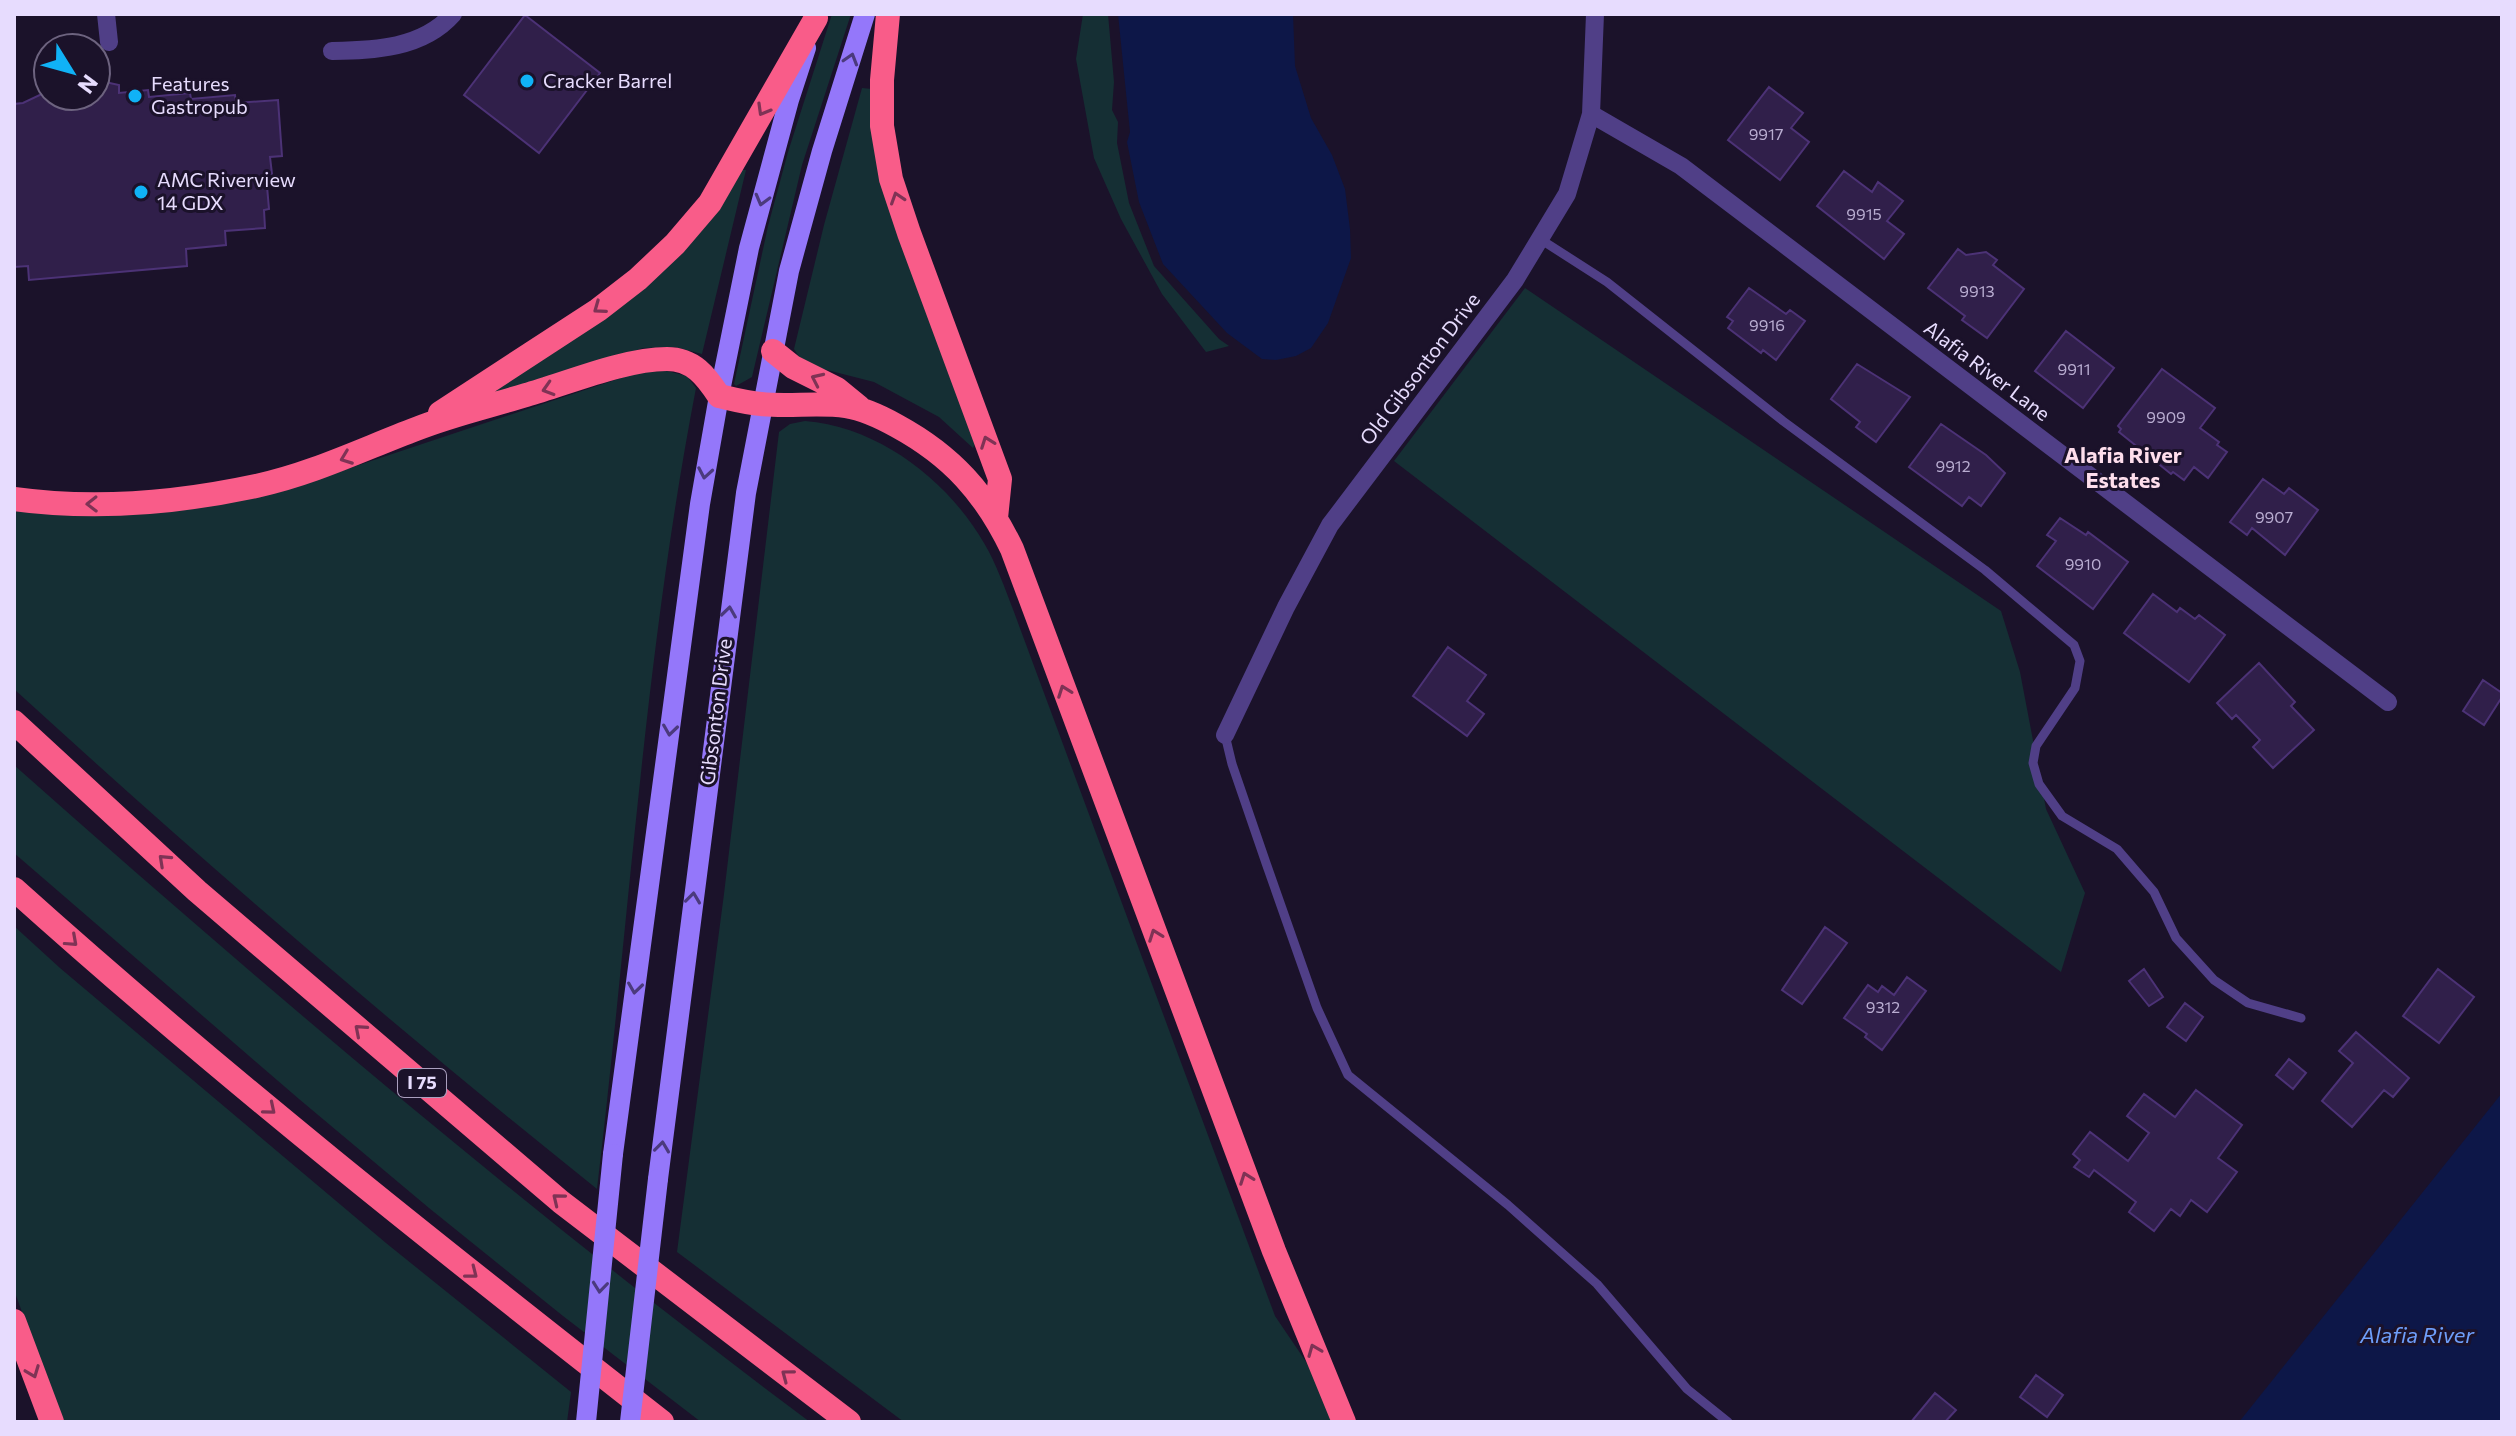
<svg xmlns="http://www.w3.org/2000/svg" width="2516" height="1436" viewBox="0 0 2516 1436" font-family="Commissioner,sans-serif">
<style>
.green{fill:#152f34}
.water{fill:#0d1748}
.building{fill:#301f4a;stroke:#4c3276;stroke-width:2}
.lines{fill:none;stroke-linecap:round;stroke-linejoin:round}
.service{stroke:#503f87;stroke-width:9}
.minor{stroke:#503f87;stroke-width:18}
.secondary{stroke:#9477fa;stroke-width:20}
.motorway{stroke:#f95c89;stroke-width:24}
.secondary-bridge{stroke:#9477fa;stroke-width:20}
.oneway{stroke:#4b3a7d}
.oneway2{stroke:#7f3355}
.poi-dot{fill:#10b2f6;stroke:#1b122a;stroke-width:3}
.labels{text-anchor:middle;stroke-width:6;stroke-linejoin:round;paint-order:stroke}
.number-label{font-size:16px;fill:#b9add1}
.shield{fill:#1b122a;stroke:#aa9fbe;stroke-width:2}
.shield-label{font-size:18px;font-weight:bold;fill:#e7dcfe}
.poi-label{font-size:20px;fill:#e7dcfe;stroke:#1b122a;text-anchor:start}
.street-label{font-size:20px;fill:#e7dcfe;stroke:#1b122a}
.neighbourhood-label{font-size:22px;font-weight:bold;fill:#fedeec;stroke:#1b122a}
.water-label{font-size:22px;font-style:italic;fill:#6e9efa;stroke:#1b122a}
</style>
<rect width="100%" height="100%" fill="#1b122a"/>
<path class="green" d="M832 14H851L802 165 752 377 736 386 734 384 768 226 788 152Z
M1083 14H1108L1114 82 1112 110 1118 122 1117 143 1129 203 1154 266 1219 339 1229 346 1206 352 1162 294 1121 219 1094 158 1076 59Z
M862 88 872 89 976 442 973 448 939 417 874 382 823 369 799 357 794 349 824 225Z
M741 170H746L702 354 675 347 643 348 495 398 493 390 528 366Z
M1525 288 2001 611 2020 672 2046 809 2085 893 2061 972 1394 461Z
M667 371 687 376 696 388C645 652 629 922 597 1189 397 1029 203 862 14 689V509L317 479 627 376 640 372Z
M805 421C880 427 948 481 984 543 997 565 1005 589 1014 612L1275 1316 1336 1406 1341 1422H904L677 1252 724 894 779 432 790 424Z
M14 765C272 994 534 1216 810 1422H701L563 1316 429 1208 299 1099 14 853Z
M14 926 60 968 386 1243 571 1392 567 1422H62L14 1290Z"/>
<path class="water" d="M1118 14H1293L1295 66 1311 118 1332 155 1345 189 1350 229 1351 258 1328 323 1311 348 1296 356 1276 360 1262 359 1227 333 1163 264 1139 202 1127 142 1130 132Z
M2502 1093V1422H2239Z"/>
<path class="building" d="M525 15 600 73 539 153 464 95Z
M96 80 119 85V93L148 90 149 97 190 93 191 99 235 95 236 103 278 100 282 156 270 157 272 174 266 175 269 209 264 210 265 228 225 231 226 245 186 249 187 266 29 280 28 266 14 267V104L23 103 48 91V96H96Z
M1769 87 1803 113 1791 128 1809 142 1780 180 1728 140Z
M1844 171 1872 192 1878 182 1903 201 1887 221 1904 234 1884 259 1817 206Z
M1958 249 1966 255 1986 252 1997 260 1993 265 2024 289 1987 338 1962 320 1965 316 1928 288Z
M1749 288 1786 314 1790 310 1805 321 1776 360 1763 350 1761 353 1728 328 1733 321 1727 317Z
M2066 331 2114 368 2083 408 2035 371Z
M1857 364 1910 397 1876 442 1856 427 1860 422 1831 399Z
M2162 369 2215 408 2200 428 2219 442 2217 445 2227 452 2208 478 2194 467 2184 480 2173 472 2171 474 2119 432 2121 429 2118 426Z
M1941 424 1986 455 2005 473 1981 506 1969 497 1962 506 1909 467Z
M2263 479 2284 494 2289 488 2318 510 2285 555 2252 528 2247 535 2230 522Z
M2060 518 2086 535 2088 532 2128 562 2093 609 2037 566 2056 541 2047 535Z
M2153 594 2177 612 2180 608 2195 619 2199 615 2225 635 2189 682 2124 633Z
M1448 647 1486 675 1467 701 1484 714 1467 736 1413 696Z
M2259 663 2295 702 2291 706 2314 730 2273 768 2253 747 2260 740 2236 715 2232 719 2217 703Z
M2483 680 2502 693V697L2484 725 2463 711Z
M1825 927 1847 943 1802 1004 1782 990Z
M2144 969 2163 997 2149 1006 2129 981Z
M2438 969 2474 997 2439 1043 2403 1016Z
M1907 977 1926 991 1882 1050 1865 1037 1867 1034 1844 1018 1868 985 1878 992 1882 986 1894 995Z
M2185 1003 2203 1017 2186 1041 2167 1027Z
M2356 1032 2409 1078 2393 1097 2384 1090 2352 1127 2322 1101 2353 1063 2339 1051Z
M2289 1059 2306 1073 2293 1089 2276 1075Z
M2196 1090 2242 1125 2218 1158 2237 1172 2207 1212 2191 1200 2180 1216 2171 1209 2154 1231 2129 1212 2136 1202 2094 1170 2089 1177 2074 1167 2080 1160 2073 1154 2090 1132 2128 1161 2149 1133 2127 1116 2144 1094 2175 1117Z
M2036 1375 2063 1395 2047 1417 2020 1397Z
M1935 1393 1956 1410 1945 1422H1911Z"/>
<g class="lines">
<path class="service" d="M1540 239 1607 282 1783 421 1985 570 2074 645 2080 661 2075 688 2036 746 2033 763 2039 784 2062 816 2117 849 2154 892 2176 938 2214 980 2248 1003 2301 1018
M1225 735 1232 764 1266 863 1317 1008 1348 1075 1508 1205 1597 1284 1687 1389 1728 1422"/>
<path class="minor" d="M106 14 109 42
M332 51C374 50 422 49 453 14
M1591 114 1681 166 2388 702
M1225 735 1286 607 1330 525 1515 280 1567 194 1591 114 1595 14"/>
<path class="secondary" d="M613 1154 700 504 719 396 749 248 789 100 806 48
M658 1179 746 493 789 271 822 151 865 14"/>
<path class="motorway" d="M888 14 882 80V126L891 179 909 233 1000 479 996 518
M773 351 793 367 837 389 859 407
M440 413 598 310 638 279 675 244 710 203 816 18
M14 499C94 510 177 503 256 486 312 474 363 449 416 429 451 415 490 406 526 395 568 383 625 359 667 359 693 359 706 376 719 396 732 399 747 403 761 404 789 407 818 402 846 406 865 409 881 417 897 426 952 456 985 493 1012 549L1274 1251 1344 1422
M14 722 197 891 561 1202 849 1422
M14 889C222 1076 441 1249 662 1422
M14 1321 52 1422"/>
<path class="secondary-bridge" d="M586 1422 613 1154
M630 1422 658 1179"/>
</g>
<defs><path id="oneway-chevron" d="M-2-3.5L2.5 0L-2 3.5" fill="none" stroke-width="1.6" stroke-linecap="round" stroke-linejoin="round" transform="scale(2)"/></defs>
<g class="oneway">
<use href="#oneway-chevron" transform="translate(851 59) rotate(-73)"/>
<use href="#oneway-chevron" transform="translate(762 200) rotate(105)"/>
<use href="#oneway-chevron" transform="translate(705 473) rotate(100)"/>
<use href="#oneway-chevron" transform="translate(729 612) rotate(-82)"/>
<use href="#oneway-chevron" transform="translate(670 730) rotate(98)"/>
<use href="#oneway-chevron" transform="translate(693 898) rotate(-83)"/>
<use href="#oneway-chevron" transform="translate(635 988) rotate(98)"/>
<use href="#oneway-chevron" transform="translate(662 1147) rotate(-83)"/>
<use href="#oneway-chevron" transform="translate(600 1287) rotate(96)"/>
</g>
<g class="oneway2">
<use href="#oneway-chevron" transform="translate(763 110) rotate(120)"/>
<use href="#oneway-chevron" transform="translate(897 198) rotate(-108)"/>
<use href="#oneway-chevron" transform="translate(599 308) rotate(144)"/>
<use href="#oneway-chevron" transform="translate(817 379) rotate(-155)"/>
<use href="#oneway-chevron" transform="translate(548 389) rotate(163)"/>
<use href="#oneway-chevron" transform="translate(987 442) rotate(-110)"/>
<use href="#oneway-chevron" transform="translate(346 458) rotate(159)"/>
<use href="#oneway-chevron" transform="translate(92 504) rotate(179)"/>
<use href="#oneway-chevron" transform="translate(1064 691) rotate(-110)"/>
<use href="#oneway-chevron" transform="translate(164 860) rotate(-137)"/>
<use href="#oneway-chevron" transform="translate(1155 935) rotate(-110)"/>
<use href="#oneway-chevron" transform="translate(72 941) rotate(42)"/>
<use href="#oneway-chevron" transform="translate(360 1030) rotate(-139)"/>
<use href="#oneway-chevron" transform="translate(270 1109) rotate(40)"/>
<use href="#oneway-chevron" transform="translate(1246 1178) rotate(-110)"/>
<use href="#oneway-chevron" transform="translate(558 1199) rotate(-141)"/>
<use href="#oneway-chevron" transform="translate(472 1273) rotate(38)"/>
<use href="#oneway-chevron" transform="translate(1314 1350) rotate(-112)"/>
<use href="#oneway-chevron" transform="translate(33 1372) rotate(69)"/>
<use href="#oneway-chevron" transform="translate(787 1375) rotate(-143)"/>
</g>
<g class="poi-dot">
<circle cx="527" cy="81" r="8"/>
<circle cx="135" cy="96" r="8"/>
<circle cx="141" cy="192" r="8"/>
</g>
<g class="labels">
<g class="number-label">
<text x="1766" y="140">9917</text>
<text x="1864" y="220">9915</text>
<text x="1977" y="297">9913</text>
<text x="1767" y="331">9916</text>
<text x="2074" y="375">9911</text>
<text x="2166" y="423">9909</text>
<text x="1953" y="472">9912</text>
<text x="2274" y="523">9907</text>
<text x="2083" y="570">9910</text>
<text x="1883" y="1013">9312</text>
</g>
<rect class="shield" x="398" y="1069" width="48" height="28" rx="6"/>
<g class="shield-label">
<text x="422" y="1089">I 75</text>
</g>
<g class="poi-label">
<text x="543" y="88">Cracker Barrel</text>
<text x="151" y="91">Features<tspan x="151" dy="23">Gastropub</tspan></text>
<text x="157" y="187">AMC Riverview<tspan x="157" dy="23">14 GDX</tspan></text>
</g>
<g class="street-label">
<text transform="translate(1420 369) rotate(-53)" y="7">Old Gibsonton Drive</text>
<text transform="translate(1987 371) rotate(37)" y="7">Alafia River Lane</text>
<text transform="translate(716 712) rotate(-83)" y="7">Gibsonton Drive</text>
</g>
<g class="neighbourhood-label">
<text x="2123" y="463">Alafia River<tspan x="2123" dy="25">Estates</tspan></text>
</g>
<g class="water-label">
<text x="2417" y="1343">Alafia River</text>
</g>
</g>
<rect width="2516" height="1436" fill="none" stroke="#e7dcfe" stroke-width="32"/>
<g transform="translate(72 72) rotate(127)"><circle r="38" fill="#1b122a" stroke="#6d637f" stroke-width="2"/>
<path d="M0-6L14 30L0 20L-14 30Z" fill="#10b2f6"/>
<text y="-12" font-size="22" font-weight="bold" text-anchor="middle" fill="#e7dcfe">N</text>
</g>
</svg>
